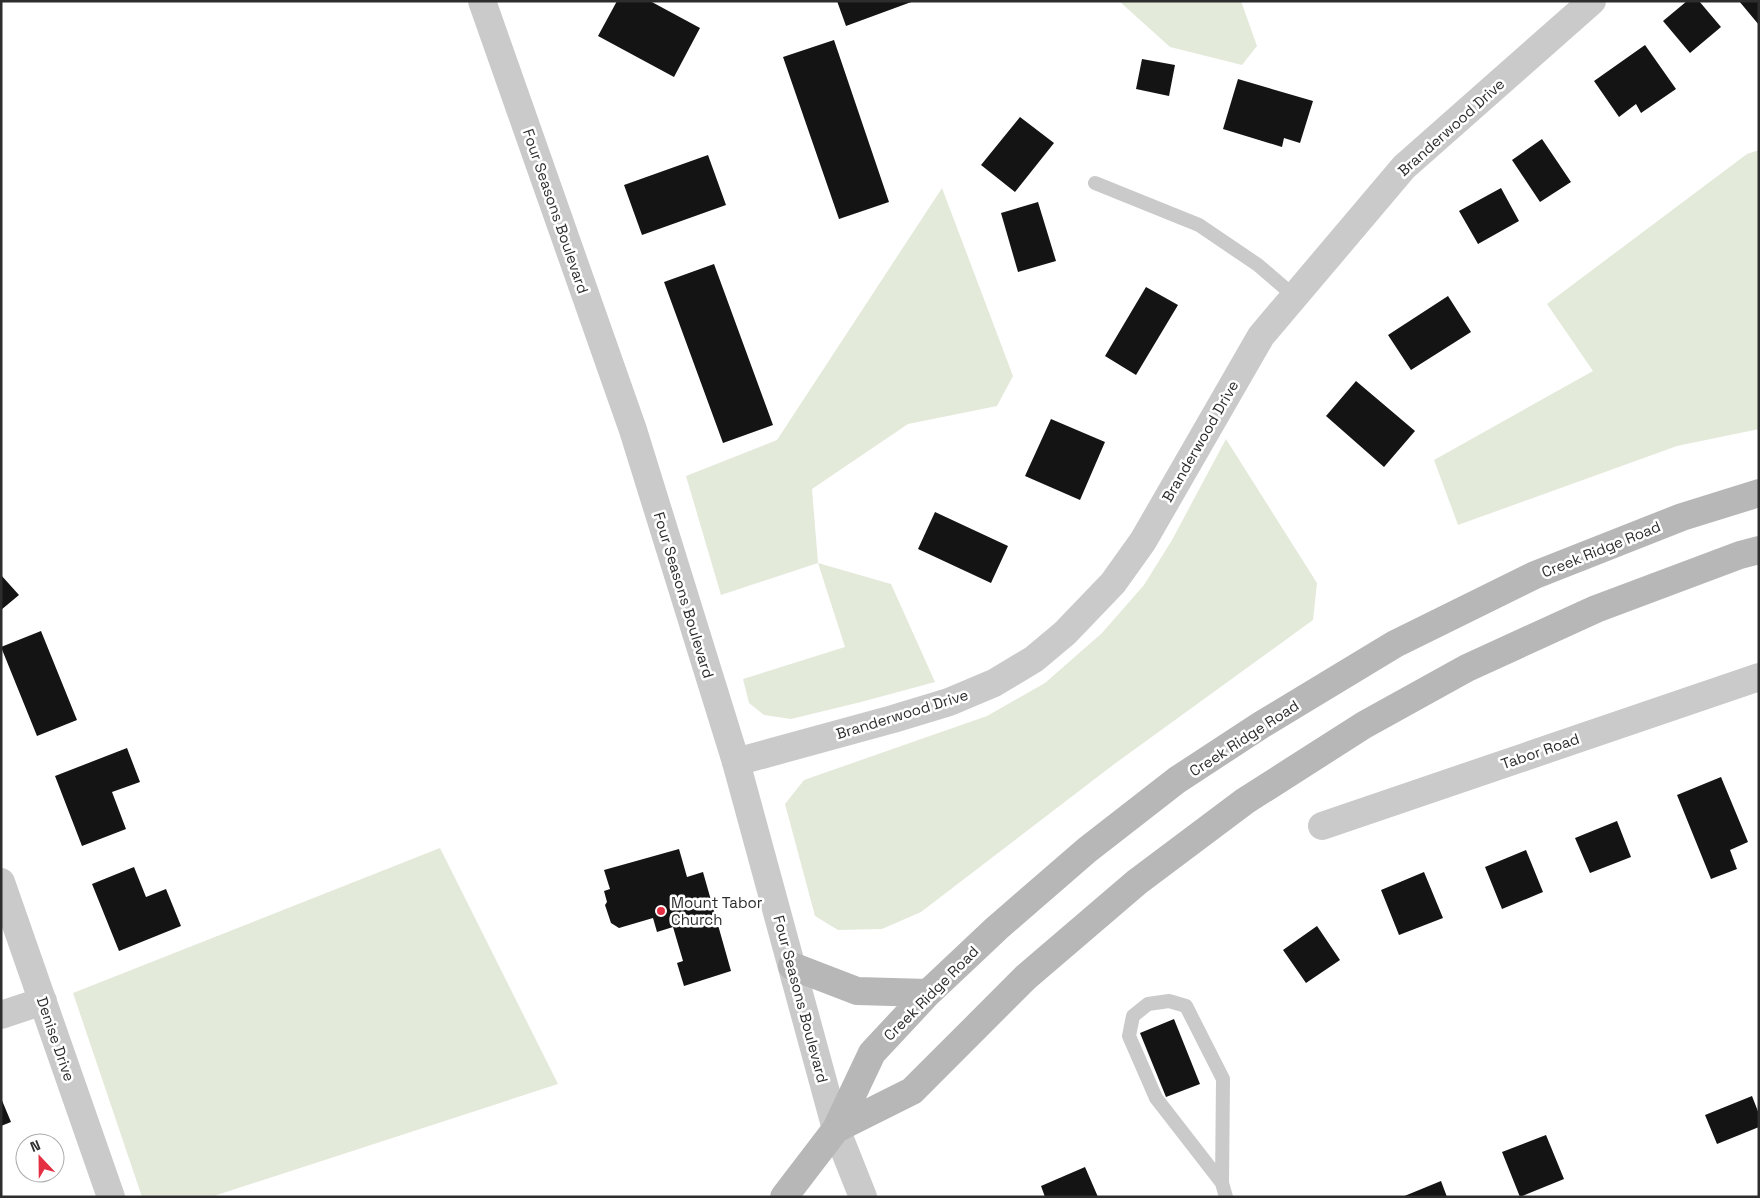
<svg xmlns="http://www.w3.org/2000/svg" width="1760" height="1198" viewBox="0 0 1760 1198" font-family="'Space Grotesk',sans-serif">
  <style>
    .green { fill: #e3eada }
    .building { fill: #141414 }
    .lines { fill: none; stroke-linecap: round; stroke-linejoin: round }
    .service { stroke: #cacaca; stroke-width: 14 }
    .minor { stroke: #cacaca; stroke-width: 28 }
    .tertiary { stroke: #cacaca; stroke-width: 28 }
    .secondary { stroke: #b7b7b7; stroke-width: 28 }
    .poi-dot { fill: #e42e42; stroke: #fff; stroke-width: 2 }
    .labels { text-anchor: middle; dominant-baseline: central; stroke-width: 5; stroke-linejoin: round; paint-order: stroke }
    .street-label { font-size: 15px; fill: #2d2d2d; stroke: #fff }
    .poi-label { font-size: 15px; fill: #2d2d2d; stroke: #fff; text-anchor: start }
  </style>
  <rect width="100%" height="100%" fill="#fff"/>
  <path class="green" d="M1119,1H1241L1257,46L1242,65L1170,47Z
    M1759,150V429L1677,446L1458,525L1434,460L1593,371L1547,304L1747,154Z
    M942,188L1013,376L997,406L908,424L812,489L818,563L891,584L935,682L861,702L791,719L764,715L749,703L743,679L845,647L818,563L721,595L686,476L777,440Z
    M1226,439L1317,583L1313,620L1113,765L921,912L882,929L838,930L815,916L785,804L804,780L987,716L1045,683L1102,633L1144,585L1172,540Z
    M440,848L558,1084L211,1197H142L73,993Z"/>
  <path class="building" d="M617,1H650L700,28L674,77L598,36Z
    M837,1H914L846,26Z
    M1687,1H1699L1721,27L1690,53L1663,21Z
    M1739,1H1759V25Z
    M834,40L889,202L839,219L783,57Z
    M1645,45L1676,89L1641,113L1636,104L1619,117L1594,81Z
    M1142,59L1175,65L1169,96L1136,89Z
    M1238,79L1313,101L1300,143L1284,138L1282,147L1223,129Z
    M1020,117L1054,143L1015,192L981,165Z
    M1542,139L1571,182L1540,202L1512,160Z
    M708,155L726,205L642,235L624,185Z
    M1501,188L1519,221L1478,244L1459,211Z
    M1038,202L1056,261L1018,272L1001,213Z
    M714,264L773,425L723,443L664,282Z
    M1146,287L1178,305L1136,375L1105,356Z
    M1448,296L1471,332L1411,370L1388,335Z
    M1356,381L1415,431L1384,467L1326,416Z
    M1051,419L1105,442L1080,500L1025,476Z
    M935,512L1008,546L991,583L918,549Z
    M1,575L19,595L1,610Z
    M41,631L77,720L37,736L1,647Z
    M127,748L140,782L112,792L126,829L82,846L55,776Z
    M1721,777L1748,842L1730,850L1737,869L1711,879L1677,795Z
    M1617,821L1631,857L1590,873L1575,838Z
    M679,849L687,877L703,872L731,971L684,986L677,963L683,961L673,927L657,932L653,918L619,928L611,923L605,905L607,902L604,891L610,889L604,870Z
    M1526,850L1543,892L1502,909L1485,867Z
    M134,867L146,897L166,889L181,926L119,951L92,884Z
    M1424,872L1443,918L1399,935L1381,890Z
    M1317,926L1340,960L1306,983L1283,950Z
    M1174,1019L1200,1084L1166,1097L1140,1033Z
    M1752,1096L1759,1114V1127L1717,1144L1705,1115Z
    M1,1098L11,1122L1,1126Z
    M1546,1135L1564,1179L1520,1197L1502,1152Z
    M1085,1167L1098,1197H1045L1041,1186Z
    M1441,1181L1447,1197H1402Z"/>
  <g class="lines">
    <path class="service" d="M1095,183L1199,225L1258,265L1294,296
      M1222,1183L1156,1098L1129,1036L1133,1016L1148,1004L1169,1001L1186,1006L1223,1079L1222,1183L1226,1197"/>
    <path class="minor" d="M736,762L893,719L949,702L994,683L1034,659L1065,633L1113,583L1143,541L1261,336L1404,167L1592,1
      M1322,826L1759,677
      M1,882L111,1197
      M1,1015L43,1001"/>
    <path class="tertiary" d="M482,1L633,430L736,762L836,1129L863,1197"/>
    <path class="secondary" d="M792,966L857,991L928,993
      M836,1129L912,1091L1026,977L1137,882L1245,801L1364,725L1467,668L1596,609L1740,555L1759,550
      M784,1197L836,1129L872,1053L928,993L997,928L1087,850L1177,780L1261,725L1395,644L1535,575L1682,517L1759,493"/>
  </g>
  <circle class="poi-dot" cx="661" cy="911" r="5"/>
  <g class="labels">
    <g class="street-label">
      <text transform="translate(1451 127) rotate(-42)">Branderwood Drive</text>
      <text transform="translate(556 211) rotate(71)">Four Seasons Boulevard</text>
      <text transform="translate(1200 441) rotate(-60)">Branderwood Drive</text>
      <text transform="translate(1601 549) rotate(-22)">Creek Ridge Road</text>
      <text transform="translate(684 595) rotate(73)">Four Seasons Boulevard</text>
      <text transform="translate(902 714) rotate(-17)">Branderwood Drive</text>
      <text transform="translate(1244 738) rotate(-33)">Creek Ridge Road</text>
      <text transform="translate(1540 751) rotate(-19)">Tabor Road</text>
      <text transform="translate(931 993) rotate(-45)">Creek Ridge Road</text>
      <text transform="translate(801 999) rotate(75)">Four Seasons Boulevard</text>
      <text transform="translate(56 1039) rotate(71)">Denise Drive</text>
    </g>
    <g class="poi-label">
      <text x="671" y="902">Mount Tabor<tspan x="671" dy="17">Church</tspan></text>
    </g>
  </g>
  <rect width="1760" height="1198" fill="none" stroke="#2d2d2d" stroke-width="5"/>
  <g transform="translate(40 1158) rotate(338)"><circle r="24" fill="#ffffff" stroke="#ababab"/>
  <path d="M0-4L9 19L0 12L-9 19Z" fill="#e42e42"/>
  <text y="-8" font-size="14" font-weight="bold" text-anchor="middle" fill="#2d2d2d">N</text>
  </g>
</svg>
